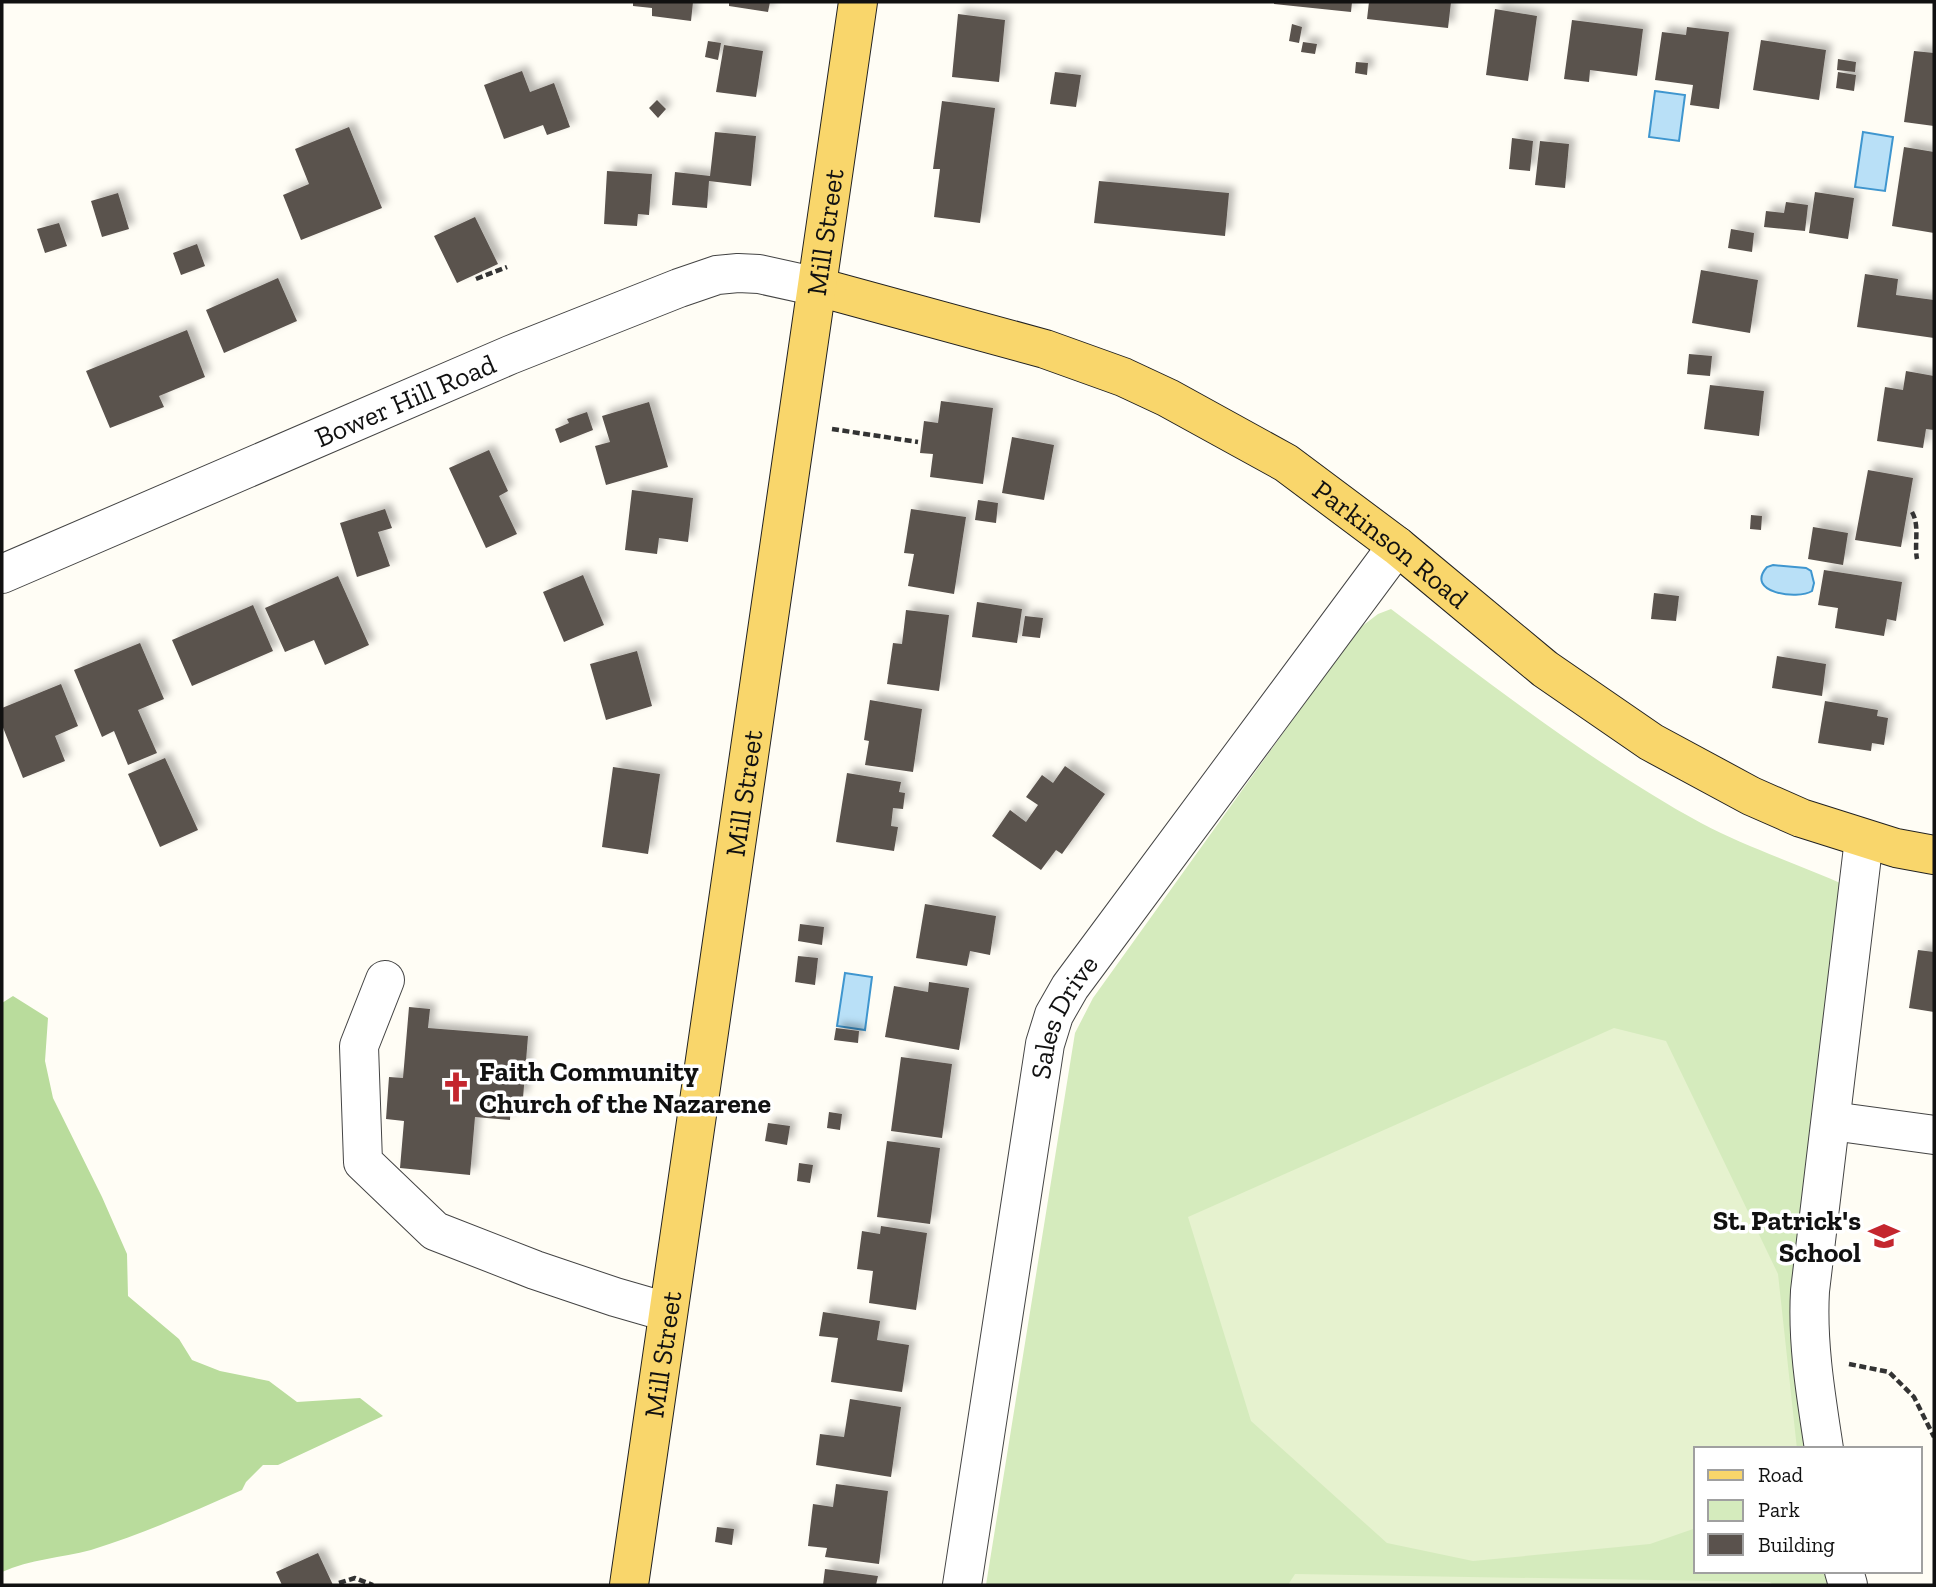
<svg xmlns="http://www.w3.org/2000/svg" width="1936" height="1587" viewBox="0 0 1936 1587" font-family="'Zilla Slab',serif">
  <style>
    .green { fill: #d5ebbd }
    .forest { fill: #b9dc9c }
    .pitch { fill: #e6f2cf }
    .water { fill: #b9e0f7; stroke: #3f96cf; stroke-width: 2 }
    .building { fill: #5a524d; filter: url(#shadow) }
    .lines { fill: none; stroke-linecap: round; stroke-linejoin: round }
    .minor-casing { stroke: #444; stroke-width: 40 }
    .major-casing { stroke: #222; stroke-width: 40 }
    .path { stroke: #333; stroke-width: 4.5; stroke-dasharray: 7 3.5; stroke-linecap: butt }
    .minor { stroke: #fff; stroke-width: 38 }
    .major { stroke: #f9d66b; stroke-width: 38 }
    .labels { text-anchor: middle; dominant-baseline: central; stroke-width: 7; stroke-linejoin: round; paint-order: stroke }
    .street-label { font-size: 28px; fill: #111; stroke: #fff }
    .poi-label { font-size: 28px; font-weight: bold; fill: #111; stroke: #fff; text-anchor: start }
  </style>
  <defs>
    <filter id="shadow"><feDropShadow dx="6" dy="-6" stdDeviation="3.5" flood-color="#0004"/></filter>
  </defs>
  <rect width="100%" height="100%" fill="#fffdf5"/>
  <path class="green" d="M1391,609C1491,684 1591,763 1701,823C1748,848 1799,864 1847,886L1822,1319L1837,1449H1696V1571H1853L1855,1585H986L1075,1033L1093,998L1357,630L1378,614Z"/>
  <path class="forest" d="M13,996L48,1018L45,1061L53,1098L102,1197L127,1254L128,1296L179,1339L192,1360L220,1371L269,1381L297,1402L360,1398L383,1416L278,1465H263L246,1482L242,1490C192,1512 143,1534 91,1550C61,1558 30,1559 2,1572V1003Z"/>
  <path class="pitch" d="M1614,1028L1666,1041L1778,1274L1797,1449H1696V1528L1650,1544L1473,1561L1387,1543L1251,1421L1188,1217Z
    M1295,1574L1770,1582L1773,1585H1288Z"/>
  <path class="water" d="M1655,91L1685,95L1679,141L1649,137Z
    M1863,132L1893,137L1885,191L1855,187Z
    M1773,565L1806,568L1811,571L1814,583L1812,591C1798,600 1744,593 1767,567Z
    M845,973L872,977L865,1030L837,1026Z"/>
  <path class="building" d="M633,2H693L691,21L652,16V8L633,6Z
    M729,2H770L768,12L729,6Z
    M1274,2H1352L1351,12L1274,4Z
    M1369,2H1451L1448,28L1367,19Z
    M1495,9L1537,16L1528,81L1486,75Z
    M958,14L1005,20L999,82L952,77Z
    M1572,20L1643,29L1637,76L1590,70L1589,82L1564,79Z
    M1292,24L1302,27L1299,43L1289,41Z
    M1687,27L1729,32L1719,109L1690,105L1693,85L1655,80L1662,32L1686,35Z
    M1761,40L1826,50L1819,100L1753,90Z
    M708,41L721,43L718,60L705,57Z
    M1303,42L1317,44L1315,54L1301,52Z
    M724,45L763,51L756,97L716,92Z
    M1914,51L1934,53V126L1904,122Z
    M1838,59L1856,62L1855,72L1837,70Z
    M1356,62L1368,63L1367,75L1355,73Z
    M522,71L530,92L554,83L570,127L547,135L543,125L504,139L484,85Z
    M1055,72L1081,75L1076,107L1050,104Z
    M1838,72L1856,75L1854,91L1836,88Z
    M657,100L666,109L658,118L649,108Z
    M942,101L995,108L980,223L934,217L940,169H933Z
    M349,127L382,208L301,240L283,195L309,184L295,149Z
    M715,132L756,136L751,186L709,181L707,208L672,205L675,172L710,176Z
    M1512,138L1533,141L1530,171L1509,169Z
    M1540,141L1569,144L1565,188L1535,185Z
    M1904,147L1934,152V233L1892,226Z
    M607,171L652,174L649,215L638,214L637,226L604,224Z
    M1099,181L1229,193L1225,236L1094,223Z
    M1815,192L1854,198L1848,239L1809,233Z
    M118,193L129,229L102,237L91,201Z
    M1786,202L1808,205L1805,231L1764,227L1766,211L1784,213Z
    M475,217L498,264L457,283L434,236Z
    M59,223L67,246L45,253L37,229Z
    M1731,229L1754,233L1752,252L1728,248Z
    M197,244L205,266L181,275L173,253Z
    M1701,270L1758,280L1750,333L1692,323Z
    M1865,274L1898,279L1896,295L1934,300V338L1857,327Z
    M278,278L297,321L224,353L206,310Z
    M187,330L205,377L159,396L164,407L110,428L86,371Z
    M1689,354L1712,356L1710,376L1687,374Z
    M1906,371L1934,376V430L1926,429L1923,448L1877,441L1885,387L1903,390Z
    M1710,385L1764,391L1759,436L1704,429Z
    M941,401L993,408L983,484L930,477L933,454L920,453L924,421L938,423Z
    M649,402L668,467L606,485L595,446L610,442L602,416Z
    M587,412L593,430L560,443L555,429L569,423L567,419Z
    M1012,437L1054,445L1044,500L1002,493Z
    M489,450L508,491L499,496L517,534L486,548L449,468Z
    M1868,470L1913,478L1901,547L1855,540Z
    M632,490L693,498L688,542L659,538L657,554L625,550Z
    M978,500L998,503L996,523L975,520Z
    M385,509L392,528L378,532L390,566L357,577L340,523Z
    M911,509L966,517L954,594L908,586L914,554L904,553Z
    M1751,515L1762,516L1761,530L1750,529Z
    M1813,527L1848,533L1843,565L1808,559Z
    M1824,570L1902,582L1896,621L1887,619L1884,636L1835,628L1838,608L1818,605Z
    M583,575L604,625L564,642L543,592Z
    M338,576L369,645L325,665L314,640L285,652L265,608Z
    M1654,593L1679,596L1676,621L1651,619Z
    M977,602L1022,609L1017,643L972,637Z
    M253,605L273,651L192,686L172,640Z
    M906,610L949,615L939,691L887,684L893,643L902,644Z
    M1025,616L1043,618L1040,638L1022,636Z
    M140,643L164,699L138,710L157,753L128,765L114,731L102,737L74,670Z
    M637,651L652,706L606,720L590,664Z
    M1777,656L1826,664L1822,696L1772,688Z
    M61,684L78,726L55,736L65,761L23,778L2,725V708Z
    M870,700L922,709L913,772L865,765L869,741L864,740Z
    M1825,701L1878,710L1877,716L1888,718L1884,745L1872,743L1871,751L1818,743Z
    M165,758L198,830L160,847L128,774Z
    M1065,766L1105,794L1062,854L1056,850L1041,870L992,836L1010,810L1026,822L1038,805L1026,797L1042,775L1053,783Z
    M613,767L660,774L648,854L602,847Z
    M847,773L901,782L899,792L905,793L903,809L893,808L891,826L898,827L894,851L836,842Z
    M925,904L996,916L990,955L970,951L967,966L916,958Z
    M800,924L824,927L822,945L798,941Z
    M1918,950L1934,952V1012L1909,1008Z
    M798,956L818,958L815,985L795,982Z
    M929,982L969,988L959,1050L885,1037L894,986L928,992Z
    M409,1007L430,1009L428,1028L528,1036L523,1098L511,1097L510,1120L475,1117L470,1175L400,1168L404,1121L386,1119L389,1077L403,1078Z
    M836,1028L859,1031L858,1043L834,1040Z
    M901,1057L952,1064L942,1138L891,1131Z
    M829,1112L842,1114L840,1130L827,1128Z
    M768,1123L790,1126L787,1145L765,1141Z
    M887,1141L940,1148L930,1224L877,1217Z
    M799,1163L813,1165L810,1183L797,1181Z
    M881,1226L927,1233L916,1310L869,1303L873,1271L857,1269L862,1231L880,1234Z
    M823,1312L880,1321L877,1340L909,1345L902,1392L831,1382L838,1338L819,1336Z
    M850,1399L901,1407L891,1477L816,1465L820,1434L844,1437Z
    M836,1484L888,1491L879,1564L825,1557L827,1548L808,1546L813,1504L833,1507Z
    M717,1527L734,1529L732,1545L715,1542Z
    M318,1553L333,1585H282L276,1572Z
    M825,1569L878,1576L876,1585H823Z"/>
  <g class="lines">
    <g class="minor-casing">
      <g id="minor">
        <path id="s1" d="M2,574L510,355L679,288L717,275L738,273L759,274L818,287"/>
        <path d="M385,980L359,1046L363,1162L435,1231L535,1270L615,1297L667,1312"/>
        <path d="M1832,1121L1934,1135"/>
        <path d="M1824,1449C1816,1396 1807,1344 1810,1291L1864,839"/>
        <path d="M1844,1571L1848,1585"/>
        <path id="s2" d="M962,1585L1045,1044L1054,1015L1070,987L1397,546"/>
      </g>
    </g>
    <g class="major-casing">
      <g id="major">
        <path id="s3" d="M818,287L1045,349L1123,377L1168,398L1286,463L1397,546L1545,669L1651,742L1751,796L1801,818L1896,848L1934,855"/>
        <path id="s4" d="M629,1585L858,2"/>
      </g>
    </g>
    <path class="path" d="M476,279L507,267
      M832,429L918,442
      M1912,512C1920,526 1914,543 1917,559
      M1849,1364L1889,1372L1914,1397L1934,1437
      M339,1583L355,1578L373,1585"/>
    <use href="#minor" class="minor"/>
    <use href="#major" class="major"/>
  </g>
  <defs>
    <g id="church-bare" transform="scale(2.415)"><path d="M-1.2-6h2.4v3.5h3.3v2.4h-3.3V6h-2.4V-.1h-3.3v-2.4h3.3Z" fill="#c4262e" stroke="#fff" stroke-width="2.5" paint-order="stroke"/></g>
    <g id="school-bare" transform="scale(2.415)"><path d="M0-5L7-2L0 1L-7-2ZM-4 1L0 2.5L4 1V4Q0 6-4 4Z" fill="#c4262e" stroke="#fff" stroke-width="2.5" paint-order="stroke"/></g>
  </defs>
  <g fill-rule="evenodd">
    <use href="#church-bare" x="456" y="1087"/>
    <use href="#school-bare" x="1884" y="1236"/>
  </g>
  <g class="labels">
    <g class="street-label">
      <text stroke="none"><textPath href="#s4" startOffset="1367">Mill Street</textPath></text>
      <text stroke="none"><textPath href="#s1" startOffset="439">Bower Hill Road</textPath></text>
      <text stroke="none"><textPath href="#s3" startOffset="635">Parkinson Road</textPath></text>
      <text stroke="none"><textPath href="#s4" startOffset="800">Mill Street</textPath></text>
      <text stroke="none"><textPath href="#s2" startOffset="579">Sales Drive</textPath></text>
      <text stroke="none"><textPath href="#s4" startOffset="233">Mill Street</textPath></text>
    </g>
    <g class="poi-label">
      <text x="479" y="1071">Faith Community<tspan x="479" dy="32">Church of the Nazarene</tspan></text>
      <text x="1861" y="1220" text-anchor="end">St. Patrick's<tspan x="1861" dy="32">School</tspan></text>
    </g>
  </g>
  <rect width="1936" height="1587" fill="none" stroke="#111111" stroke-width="7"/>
  <rect x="1694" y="1447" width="228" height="126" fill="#ffffff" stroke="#a0a0a0" stroke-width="2"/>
  <rect x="1708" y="1470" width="35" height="10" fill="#f9d66b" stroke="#a0a0a0" stroke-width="2"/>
  <text x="1758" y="1482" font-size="21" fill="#111111">Road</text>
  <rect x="1708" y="1500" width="35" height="21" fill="#d5ebbd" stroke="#a0a0a0" stroke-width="2"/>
  <text x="1758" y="1517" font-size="21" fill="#111111">Park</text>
  <rect x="1708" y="1534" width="35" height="21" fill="#5a524d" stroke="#a0a0a0" stroke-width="2"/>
  <text x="1758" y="1552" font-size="21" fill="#111111">Building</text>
</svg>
